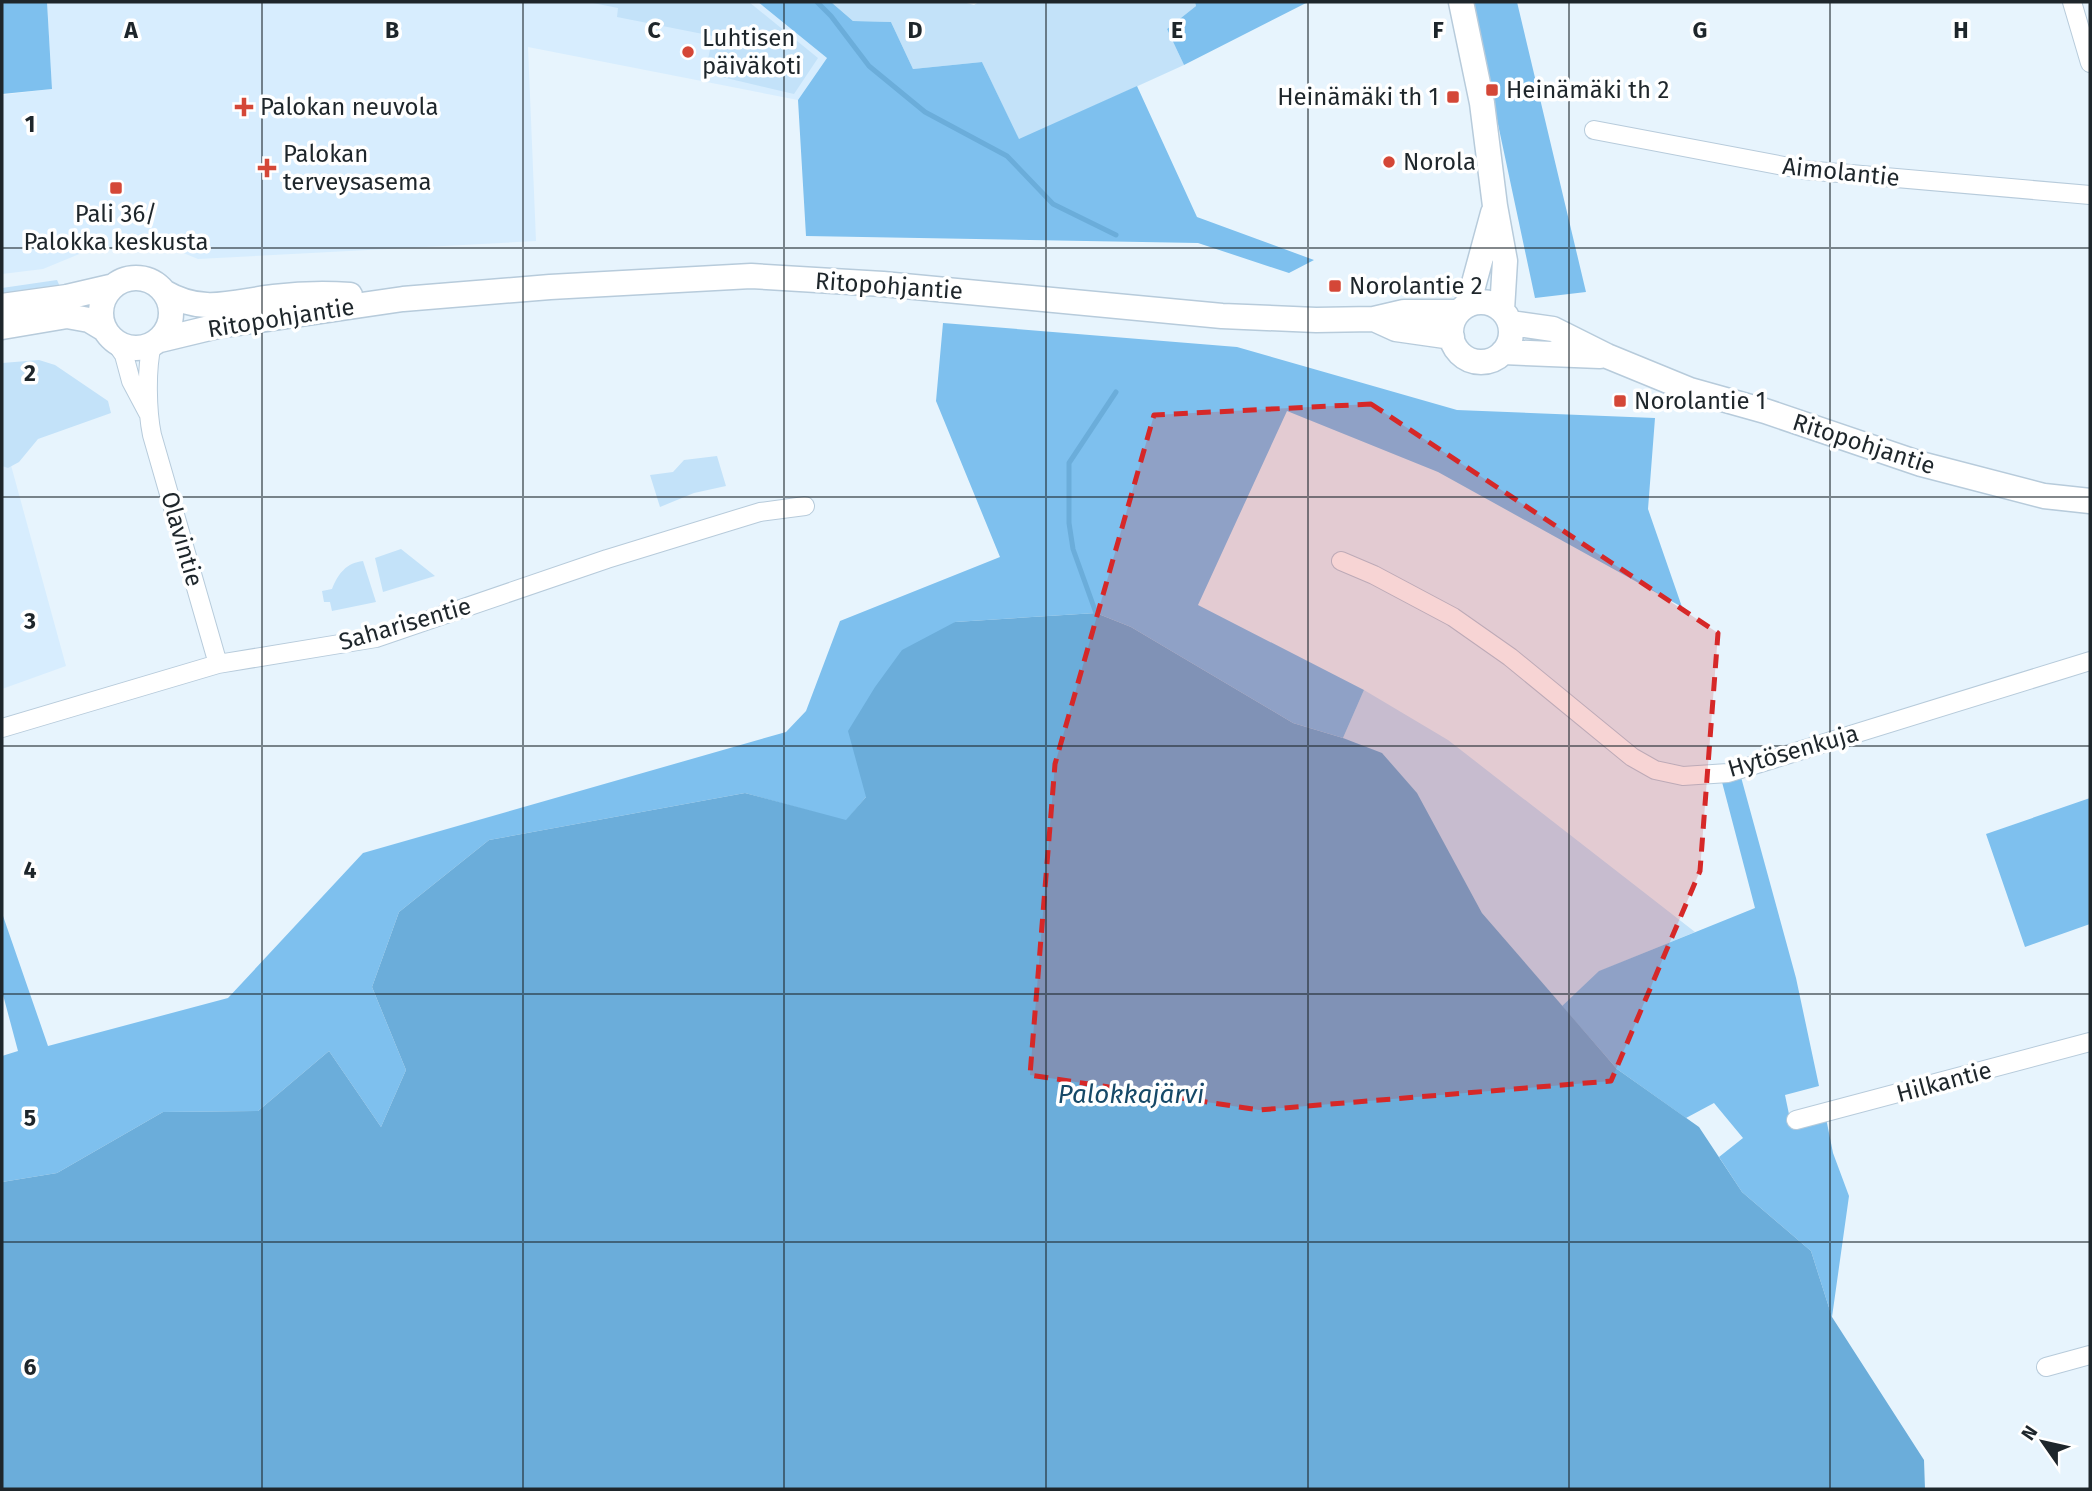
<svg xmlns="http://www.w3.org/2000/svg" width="2092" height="1491" viewBox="0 0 2092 1491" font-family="'Fira Sans',sans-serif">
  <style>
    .built { fill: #d7edfe }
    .green { fill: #c3e2f9 }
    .forest { fill: #7ec0ee }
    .water { fill: #6badda }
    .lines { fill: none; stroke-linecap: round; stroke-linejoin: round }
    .stream { stroke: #6badda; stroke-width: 5 }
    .street-casing { stroke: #b7cbdb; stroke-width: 20 }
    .secondary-casing { stroke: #b7cbdb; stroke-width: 27 }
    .street { stroke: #fff; stroke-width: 18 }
    .secondary { stroke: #fff; stroke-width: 24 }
    .marked { fill: #d62828; fill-opacity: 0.2; stroke: #d62828; stroke-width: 5; stroke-dasharray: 14 9; stroke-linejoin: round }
    .grid { fill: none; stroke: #1e262b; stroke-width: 2; stroke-opacity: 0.55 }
    .poi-dot { fill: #d44737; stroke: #fff; stroke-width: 2.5 }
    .labels { text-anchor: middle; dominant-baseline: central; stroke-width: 7; stroke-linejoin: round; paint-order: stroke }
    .poi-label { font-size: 24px; fill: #1e262b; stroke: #fff; text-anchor: start }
    .street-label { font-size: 24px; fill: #1e262b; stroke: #fff }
    .water-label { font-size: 26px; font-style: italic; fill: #164968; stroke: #fff }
    .grid-label { font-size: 23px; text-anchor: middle; font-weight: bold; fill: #1e262b; stroke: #fff; stroke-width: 7; stroke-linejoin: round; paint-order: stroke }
  </style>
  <rect width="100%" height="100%" fill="#e7f4fd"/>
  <path class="built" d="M47,2H758L827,58L798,100L528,47L536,241L198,259L159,243L89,250L43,269L2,274V95L52,89Z
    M9,458L66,666L2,689V461Z"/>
  <path class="green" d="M588,2H749L818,58L794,94L705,73L713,36L617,17L618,8Z
    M831,2H963L974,5L979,2H1195L1196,6L1167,29L1184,65L1019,140L982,62L913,69L891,22L853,21Z
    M57,280L61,289L2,299V288Z
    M39,360L55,365L108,401L111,413L38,439L19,462L8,468L2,466V363Z
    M717,456L726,486L694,493L660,507L650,475L673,472L684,460Z
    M401,549L435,576L383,592L375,558Z
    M363,561L376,602L332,611L330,602H324L322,591L332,589C338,574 346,563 363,561Z
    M1364,690L1448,740L1695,932L1600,971L1562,1006L1482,913L1416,793L1343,738Z"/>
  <path class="forest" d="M2,2H47L52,89L2,94Z
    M758,2H831L853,21L891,22L913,69L982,62L1019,139L1137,86L1197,217L1314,260L1289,273L1198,243L806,236L798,100L827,58Z
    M1195,2H1308L1184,65L1167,29L1196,6Z
    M1472,2H1517L1586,292L1535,298Z
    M943,323L1237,347L1457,410L1655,418L1648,509L1682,607L1438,472L1287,411L1198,605L1364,690L1343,738L1293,723L1131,627L1096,613L955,622L866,797L846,821L745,793L489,840L399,912L372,987L406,1070L381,1127L329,1051L258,1111L163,1112L57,1173L2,1182V1056L18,1051L2,991V913L48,1046L228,998L363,853L786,732L806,711L840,621L1000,557L936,401Z
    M1741,777L1796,978L1819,1086L1785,1095L1790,1119L1826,1118L1833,1153L1849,1196L1832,1317L1811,1251L1742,1192L1719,1157L1743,1138L1714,1103L1686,1118L1617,1069L1562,1006L1599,971L1755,908L1722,782Z
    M2090,798V924L2025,947L1986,834Z"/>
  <path class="water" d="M1096,613L1131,627L1293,723L1343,738L1382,753L1417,793L1482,913L1617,1069L1699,1127L1742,1192L1811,1251L1832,1317L1924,1460L1925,1489H2V1182L57,1173L163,1112L258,1111L329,1051L381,1127L406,1070L372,987L399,912L489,840L745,793L846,820L866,797L848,731L875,687L902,650L955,622Z"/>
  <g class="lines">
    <path class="stream" d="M817,2L831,16L869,66L925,112L1007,156L1053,204L1116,235
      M1096,613L1073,549L1069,523V463L1116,392"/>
    <g class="street-casing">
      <path id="street" d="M2072,2L2090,63
        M1594,130L1805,170L2090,195
        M115,342L124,355L131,381L148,413
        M152,345C146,369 147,411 152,435L218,664
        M1341,561L1374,575L1453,617L1510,657L1632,757L1655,770L1683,776L1728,773L2090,661
        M2,728L218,664L376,638L607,559L760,512L805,506
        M1796,1120L2090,1042
        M2046,1367L2090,1355"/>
    </g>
    <g class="secondary-casing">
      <path id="secondary" d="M1461,2L1482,103L1495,206L1505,261L1502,310
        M101 313a35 35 0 1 1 70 0a35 35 0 1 1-70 0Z
        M164,292C203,315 232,302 274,297C298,294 325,293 350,295
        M1451 332a30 30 0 1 1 60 0a30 30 0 1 1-60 0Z
        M1468,305L1493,213
        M2,306L67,297L110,287
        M1374,319L1396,329L1452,337
        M1510,323L1553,329L1607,356L1690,390L1765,411L1921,464L2044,496L2090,501
        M2,327L67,316L89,320L104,329
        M160,340L218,326L403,299L550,287L751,276L883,284L1222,316L1316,320L1374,319L1404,312H1457
        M1503,352L1600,356"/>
    </g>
    <use href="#street" class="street"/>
    <use href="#secondary" class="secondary"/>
  </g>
  <path class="marked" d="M1371,404L1718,633L1700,871L1611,1081L1259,1110L1030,1075L1055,764L1154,415Z"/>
  <path class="grid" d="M262,2V1489M523,2V1489M784,2V1489M1046,2V1489M1308,2V1489M1569,2V1489M1830,2V1489M2,248H2090M2,497H2090M2,746H2090M2,994H2090M2,1242H2090"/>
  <g class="poi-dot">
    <circle cx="688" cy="52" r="7"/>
    <rect x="1485" y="83" width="14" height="14" rx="3.5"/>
    <rect x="1446" y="90" width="14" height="14" rx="3.5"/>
    <path d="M240.5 96.5h7v7h7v7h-7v7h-7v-7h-7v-7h7z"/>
    <circle cx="1389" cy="162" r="7"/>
    <path d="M263.5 157.5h7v7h7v7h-7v7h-7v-7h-7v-7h7z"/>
    <rect x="109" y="181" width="14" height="14" rx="3.5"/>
    <rect x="1328" y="279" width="14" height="14" rx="3.5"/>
    <rect x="1613" y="394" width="14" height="14" rx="3.5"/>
  </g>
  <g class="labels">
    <g class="poi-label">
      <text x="702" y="38">Luhtisen<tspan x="702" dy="28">päiväkoti</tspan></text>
      <text x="1506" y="90">Heinämäki th 2</text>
      <text x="1439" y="97" text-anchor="end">Heinämäki th 1</text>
      <text x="260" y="107">Palokan neuvola</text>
      <text x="283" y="154">Palokan<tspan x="283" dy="28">terveysasema</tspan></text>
      <text x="1403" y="162">Norola</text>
      <text x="116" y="214" text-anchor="middle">Pali 36/<tspan x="116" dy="28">Palokka keskusta</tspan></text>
      <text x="1349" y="286">Norolantie 2</text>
      <text x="1634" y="401">Norolantie 1</text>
    </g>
    <g class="street-label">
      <text transform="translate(1841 172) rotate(6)">Aimolantie</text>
      <text transform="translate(889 286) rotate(4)">Ritopohjantie</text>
      <text transform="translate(281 318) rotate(-9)">Ritopohjantie</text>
      <text transform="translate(1864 444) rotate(18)">Ritopohjantie</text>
      <text transform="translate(182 539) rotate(74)">Olavintie</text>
      <text transform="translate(405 624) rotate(-16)">Saharisentie</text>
      <text transform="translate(1793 751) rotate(-16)">Hytösenkuja</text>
      <text transform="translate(1944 1082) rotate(-15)">Hilkantie</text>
    </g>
    <g class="water-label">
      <text x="1131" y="1094">Palokkajärvi</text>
    </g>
  </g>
  <g class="grid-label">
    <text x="131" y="38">A</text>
    <text x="392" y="38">B</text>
    <text x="654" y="38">C</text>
    <text x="915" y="38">D</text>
    <text x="1177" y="38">E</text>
    <text x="1438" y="38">F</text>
    <text x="1700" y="38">G</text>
    <text x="1961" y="38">H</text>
    <text x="30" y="132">1</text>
    <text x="30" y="381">2</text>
    <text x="30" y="629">3</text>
    <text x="30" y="878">4</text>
    <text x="30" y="1126">5</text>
    <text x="30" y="1375">6</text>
  </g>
  <rect width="2092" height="1491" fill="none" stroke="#1e262b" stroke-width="7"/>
  <g transform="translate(2043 1442) rotate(304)" stroke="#ffffff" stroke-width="5" paint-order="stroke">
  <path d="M0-5L12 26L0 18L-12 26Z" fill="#1e262b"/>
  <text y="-10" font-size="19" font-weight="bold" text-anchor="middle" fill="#1e262b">N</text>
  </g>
</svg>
